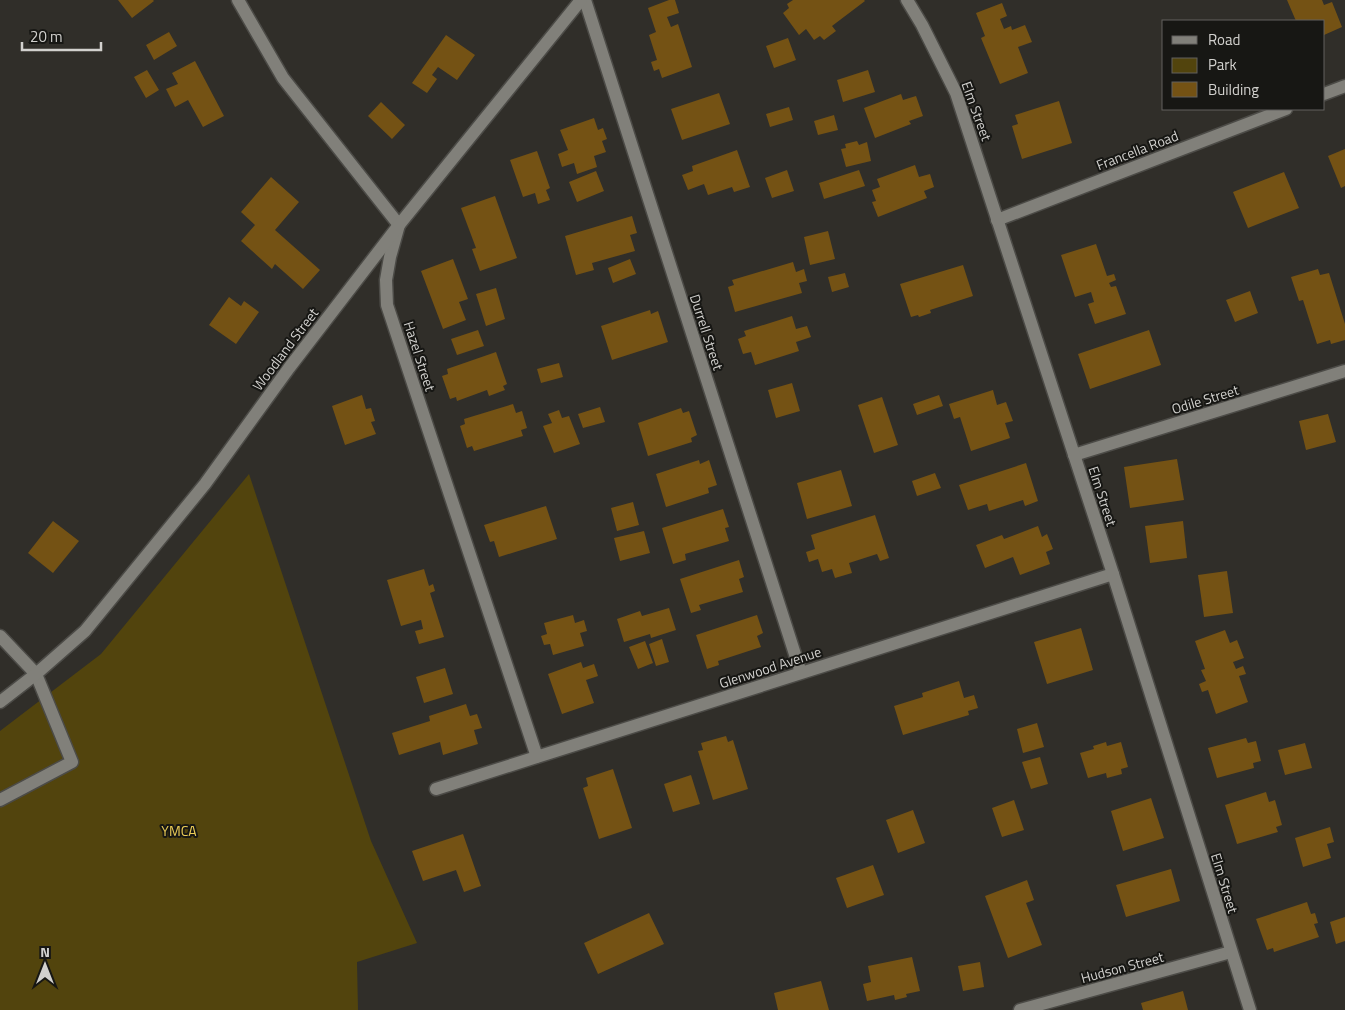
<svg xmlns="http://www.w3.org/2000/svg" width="1345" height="1010" viewBox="0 0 1345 1010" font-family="'Titillium Web',sans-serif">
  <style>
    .green { fill: #52440d }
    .building { fill: #745214 }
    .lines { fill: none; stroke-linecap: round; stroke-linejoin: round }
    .service-casing { stroke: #4c4b47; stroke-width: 15 }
    .minor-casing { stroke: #4c4b47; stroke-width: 15 }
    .tertiary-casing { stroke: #4c4b47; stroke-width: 15 }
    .secondary-casing { stroke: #4c4b47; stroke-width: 15 }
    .service { stroke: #81807a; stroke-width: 12 }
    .minor { stroke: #81807a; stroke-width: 12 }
    .tertiary { stroke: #81807a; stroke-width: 12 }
    .secondary { stroke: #81807a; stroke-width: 12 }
    .labels { text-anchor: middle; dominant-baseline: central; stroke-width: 4; stroke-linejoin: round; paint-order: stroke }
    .street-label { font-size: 14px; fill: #d2d1ce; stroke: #171714 }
    .park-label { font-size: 14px; fill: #ebcc57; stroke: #171714 }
  </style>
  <rect width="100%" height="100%" fill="#302e29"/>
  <path class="green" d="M249,474L371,841L417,943L357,962L358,1010H0V731L101,654Z"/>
  <path class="building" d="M118,0H153L154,1L132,18Z
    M669,0H675L679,13L667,17L671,27L678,24L692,67L662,78L659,69L654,71L651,62L657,60L649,35L656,32L648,8Z
    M793,0H864L865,1L832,26L836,31L824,40L820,36L814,40L806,29L799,35L783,13L789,8L787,4Z
    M1287,0H1322L1324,5L1332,2L1342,27L1324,35V21H1296Z
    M1002,3L1007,16L1000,19L1004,29L1011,26L1012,30L1025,25L1032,42L1018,47L1028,73L1000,84L981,38L985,36L976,13Z
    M169,32L177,46L154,60L146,45Z
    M446,35L475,55L457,80L438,67L432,75L437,79L427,93L412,83Z
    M788,38L796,60L774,68L766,46Z
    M195,61L224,116L203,127L188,100L175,107L166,89L178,84L172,73Z
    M147,70L159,90L146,98L134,77Z
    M868,70L875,92L843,102L837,80Z
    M719,93L730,124L682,140L671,109Z
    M901,94L903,100L916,96L923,116L909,121L911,124L875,138L864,108Z
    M1059,101L1072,143L1022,159L1012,126L1018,124L1015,115Z
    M381,102L405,125L392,139L368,116Z
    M789,107L793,120L770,127L766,114Z
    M834,115L838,130L818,135L814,121Z
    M594,118L598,130L603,128L607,139L602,141L606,152L594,156L597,167L577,174L574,163L562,167L558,154L568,150L560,130Z
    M857,141L859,145L867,142L871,161L846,167L841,149L846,148L845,144Z
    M1345,149V186L1341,188L1328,156Z
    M737,150L750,187L734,192L732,187L708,195L704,184L688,190L682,175L693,171L692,166Z
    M537,151L550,188L546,190L550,200L538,204L535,193L523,197L510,160Z
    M915,165L919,177L930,174L934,187L924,191L927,198L878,217L872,202L876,201L872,190L880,187L877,179Z
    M787,170L794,191L772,198L765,178Z
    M859,170L865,186L824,199L819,183Z
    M596,171L604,191L577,202L569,182Z
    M1284,172L1299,208L1248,228L1233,192Z
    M271,177L299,202L275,230L320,270L303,289L275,264L272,269L241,241L255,225L241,212Z
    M495,196L517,258L480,271L472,249L476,248L461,208Z
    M632,216L637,233L630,235L635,251L592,263L594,270L576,275L565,236Z
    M828,231L835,259L810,265L804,237Z
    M1096,244L1107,276L1114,274L1116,280L1109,283L1111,287L1116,286L1126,314L1095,324L1088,304L1094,302L1091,292L1075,297L1061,255Z
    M453,259L468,299L459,302L466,320L443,329L421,271Z
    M630,259L636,274L613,283L608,268Z
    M793,262L796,272L804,269L807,281L799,283L802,293L735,312L728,287L734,285L732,280Z
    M963,265L973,296L930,310L931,313L919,317L918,315L911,317L900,284Z
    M1318,269L1320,275L1329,273L1345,324V340L1331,344L1330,340L1317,344L1303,300L1299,301L1291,277Z
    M845,273L849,287L832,292L828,277Z
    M496,288L505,319L486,326L476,294Z
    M1250,291L1258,313L1235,322L1226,300Z
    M229,297L241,306L244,301L259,312L236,344L209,325Z
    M650,310L651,314L658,311L668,342L612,360L601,326Z
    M792,316L796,329L807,326L811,337L796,342L799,351L755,365L751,352L743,354L738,339L746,336L744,331Z
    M478,330L484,346L457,355L451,339Z
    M1149,330L1161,365L1090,389L1078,354Z
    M496,352L507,384L503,386L505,390L489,396L487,390L457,401L456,397L450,399L442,376L448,374L447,369Z
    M559,363L563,377L541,383L537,369Z
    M792,383L800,411L776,418L768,390Z
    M993,390L997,405L1006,402L1013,421L1005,423L1010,438L971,451L960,417L954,419L949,404Z
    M362,395L366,409L371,408L375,421L371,422L376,434L345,445L332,406Z
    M939,395L943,406L917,415L913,404Z
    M882,397L898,445L874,453L858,405Z
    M513,404L516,413L522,411L527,428L521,430L523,436L474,451L472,446L467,448L460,426L465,424L464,419Z
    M600,407L605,422L583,428L578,414Z
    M681,408L683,413L689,411L697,435L691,438L692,442L648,456L638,423Z
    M559,410L562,418L569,416L580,444L554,453L543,426L552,423L548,414Z
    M1328,414L1336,442L1306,450L1299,421Z
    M1177,459L1184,500L1130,508L1124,467Z
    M699,460L700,464L709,460L717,485L708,488L709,493L666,507L656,474Z
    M1026,463L1038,501L1025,506L1023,500L989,511L987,504L968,510L959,485Z
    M841,470L852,506L807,519L797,483Z
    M935,473L941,488L917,496L912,481Z
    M633,502L639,525L617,531L611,508Z
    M546,506L557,539L499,557L494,541L490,542L484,525Z
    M723,509L729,527L725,528L729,541L685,554L686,560L673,564L662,528Z
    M875,515L889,558L880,561L877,554L849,563L852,573L835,578L832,569L822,572L818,559L809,562L806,552L815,549L811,535Z
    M53,521L79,541L53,573L28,553Z
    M1183,521L1187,558L1150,563L1145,526Z
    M1038,526L1042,537L1047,534L1053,549L1046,552L1050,564L1020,575L1013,557L985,568L976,545L1002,535L1004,539Z
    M644,531L650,553L620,561L614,538Z
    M739,560L744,577L739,579L743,592L699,605L701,610L691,613L680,579Z
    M424,569L429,586L433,584L435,591L430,593L444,637L419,644L415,631L423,629L421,620L401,626L387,580Z
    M1227,571L1233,613L1204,617L1198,575Z
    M669,608L676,630L651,638L650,634L624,642L617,619L640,611L642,616Z
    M573,615L575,623L584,620L587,631L580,633L584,646L553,655L550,644L544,645L541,636L547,634L544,623Z
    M757,615L763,633L757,636L761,647L718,661L719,665L707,669L696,635Z
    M1081,628L1093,670L1047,684L1034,642Z
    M1225,630L1230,643L1237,640L1244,658L1233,662L1236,669L1243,666L1246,674L1239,676L1248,702L1216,714L1208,690L1202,692L1199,684L1206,681L1201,670L1205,669L1195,641Z
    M662,639L669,662L656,666L649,644Z
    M645,641L653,663L638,669L629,647Z
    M581,662L583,668L594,664L598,676L586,680L594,703L562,714L548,674Z
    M445,668L453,694L424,703L416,677Z
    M959,681L964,698L974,695L978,708L968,711L969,715L903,735L894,706L923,697L922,693Z
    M466,704L470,716L477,714L482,728L474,730L478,744L443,755L440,742L399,755L392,733L430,721L429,716Z
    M1037,723L1044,747L1023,753L1017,729Z
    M726,736L728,742L733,740L748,789L713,800L698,751L703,750L701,743Z
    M1246,738L1248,743L1256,741L1261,761L1253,763L1254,768L1217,778L1208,748Z
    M1106,742L1107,746L1121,742L1128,767L1121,769L1122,774L1107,778L1106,773L1088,778L1080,753L1094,749L1093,746Z
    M1305,743L1312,768L1285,775L1278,750Z
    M1040,757L1048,784L1031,789L1022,762Z
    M613,769L632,828L599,839L583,788L588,786L586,778Z
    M691,775L700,804L673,812L664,784Z
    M1266,792L1269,802L1275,800L1282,825L1276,827L1278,832L1237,844L1225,805Z
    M1151,798L1164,838L1123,851L1111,811Z
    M1014,800L1024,830L1002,837L992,808Z
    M913,810L925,843L898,853L886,820Z
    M1330,827L1334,842L1327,844L1331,858L1303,867L1295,838Z
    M463,834L481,886L464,892L456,870L423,881L412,851Z
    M873,865L884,895L847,908L836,878Z
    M1171,869L1180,901L1126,917L1116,885Z
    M1027,880L1034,900L1026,903L1042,945L1008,958L985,896Z
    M1307,902L1311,914L1315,913L1318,923L1314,924L1319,937L1274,952L1273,948L1267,950L1256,919Z
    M649,913L664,944L598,974L584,943Z
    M1345,917V941L1336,944L1330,922Z
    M912,957L920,991L906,994L907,997L895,1000L894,995L867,1001L863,984L871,982L868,966Z
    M980,962L984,987L963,991L958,966Z
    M821,981L829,1010H778L774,993Z
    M1183,991L1188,1010H1143L1141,1003Z"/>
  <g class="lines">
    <g class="service-casing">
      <path id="service" d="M0,636L36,674L72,762L0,800"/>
    </g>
    <g class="minor-casing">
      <path id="minor" d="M238,0L283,78L399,225L390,257L386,280L387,305L537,757
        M585,0L801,673
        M1324,94L1345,86
        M997,220L1286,109
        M1074,455L1345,371
        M436,789L1113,574
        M1020,1010L1231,952"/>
    </g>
    <g class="tertiary-casing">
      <path id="tertiary" d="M907,0L922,25L956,93L1113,574L1250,1010"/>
    </g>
    <g class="secondary-casing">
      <path id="secondary" d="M0,702L36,674L85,631L205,484L289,368L399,225L581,0"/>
    </g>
    <use href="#service" class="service"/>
    <use href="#minor" class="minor"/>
    <use href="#tertiary" class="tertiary"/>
    <use href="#secondary" class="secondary"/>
  </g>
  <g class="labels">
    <g class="street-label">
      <text transform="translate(977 111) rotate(70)">Elm Street</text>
      <text transform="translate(1137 150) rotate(-21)">Francella Road</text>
      <text transform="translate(707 332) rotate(72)">Durrell Street</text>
      <text transform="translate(285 349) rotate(-53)">Woodland Street</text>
      <text transform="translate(420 356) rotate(72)">Hazel Street</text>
      <text transform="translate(1205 399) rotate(-17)">Odile Street</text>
      <text transform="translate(1103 496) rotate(72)">Elm Street</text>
      <text transform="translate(770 667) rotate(-18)">Glenwood Avenue</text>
      <text transform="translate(1225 883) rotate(73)">Elm Street</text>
      <text transform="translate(1122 967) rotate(-15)">Hudson Street</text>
    </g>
    <g class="park-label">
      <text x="179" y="830">YMCA</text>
    </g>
  </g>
  <rect x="1162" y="20" width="162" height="90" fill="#171714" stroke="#62615e"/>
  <rect x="1172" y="36" width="25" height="8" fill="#81807a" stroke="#62615e"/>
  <text x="1208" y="45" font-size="15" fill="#d2d1ce">Road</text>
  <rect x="1172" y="58" width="25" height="15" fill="#52440d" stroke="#62615e"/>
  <text x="1208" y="70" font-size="15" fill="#d2d1ce">Park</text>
  <rect x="1172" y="82" width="25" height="15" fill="#745214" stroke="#62615e"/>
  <text x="1208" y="95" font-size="15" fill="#d2d1ce">Building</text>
  <g transform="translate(45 965)" stroke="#171714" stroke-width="4" paint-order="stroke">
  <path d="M0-4L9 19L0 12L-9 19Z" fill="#d2d1ce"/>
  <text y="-8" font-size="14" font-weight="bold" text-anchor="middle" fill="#d2d1ce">N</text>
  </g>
  <path d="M22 42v8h79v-8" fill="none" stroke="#d2d1ce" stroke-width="2.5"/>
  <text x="30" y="42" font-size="15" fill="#d2d1ce" stroke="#171714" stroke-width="4" paint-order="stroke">20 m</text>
</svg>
